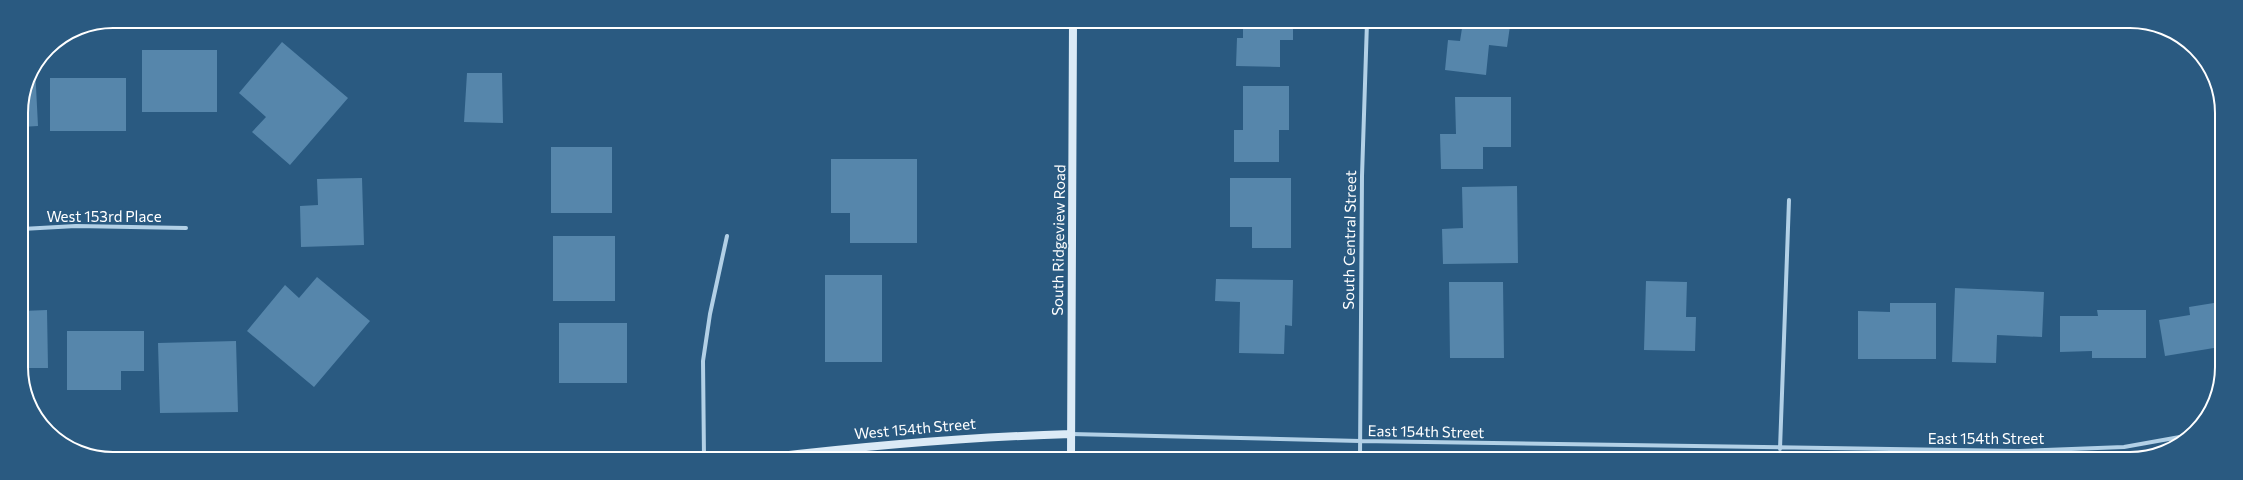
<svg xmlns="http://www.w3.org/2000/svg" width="2243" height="480" viewBox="0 0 2243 480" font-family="Commissioner,sans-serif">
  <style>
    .building { fill: #5686ab }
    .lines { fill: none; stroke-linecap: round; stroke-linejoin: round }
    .street { stroke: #b2d0e6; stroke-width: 4 }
    .secondary { stroke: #dbeaf6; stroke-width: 8 }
    .labels { text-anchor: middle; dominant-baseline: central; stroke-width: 3; stroke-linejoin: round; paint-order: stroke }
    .street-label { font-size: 15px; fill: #fff; stroke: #2a5a81 }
    .rim { fill: none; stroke: #fff; stroke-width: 2 }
  </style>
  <rect width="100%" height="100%" fill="#2a5a81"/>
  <path class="building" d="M1243,22H1301V26H1293V40H1280V67L1236,66L1237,38H1243Z
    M1463,22H1526L1525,27L1510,26L1507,47L1489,45L1486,75L1445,70L1448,40L1460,41Z
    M282,42L348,98L290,165L252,132L266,117L239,93Z
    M142,50H217V112H142Z
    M35,67L38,126L21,127V107L28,77Z
    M467,73H502L503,123L464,122Z
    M50,78H126V131H50Z
    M1243,86H1289V130H1279V162H1234V130H1243Z
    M1455,97H1511V147H1483V169H1441L1440,134H1456Z
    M551,147H612V213H551Z
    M831,159H917V243H850V213H831Z
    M362,178L364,245L301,247L300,206L318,205L317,179Z
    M1230,178H1291V248H1252V227H1230Z
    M1517,186L1518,263L1443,264L1442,229L1463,228L1462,187Z
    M553,236H615V301H553Z
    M825,275H882V362H825Z
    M317,277L370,321L314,387L247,331L285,285L299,298Z
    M1216,279L1293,280L1292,326L1285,325L1284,354L1239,353L1240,302L1215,301Z
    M1646,281L1687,282L1686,317H1696L1695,351L1644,350Z
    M1449,282H1503L1504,358H1450Z
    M1955,288L2044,292L2042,337L1997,335L1996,363L1952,362Z
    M2220,302V347L2165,356L2159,320L2190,315L2189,307Z
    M1890,303H1936V359H1858V311L1890,312Z
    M47,310L48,368H23L22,311Z
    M2097,310H2146V358H2092V351L2060,352V316H2098Z
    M559,323H627V383H559Z
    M67,331H144V371H121V390H67Z
    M236,341L238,412L160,413L158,343Z"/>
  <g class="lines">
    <path class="street" d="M22,229L76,226L186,228
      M1071,434L1360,441L2019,451L2124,447L2191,435
      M1780,449L1789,200
      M704,458L703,361L710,314L727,236
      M1360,458L1362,176L1367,22"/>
    <path class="secondary" d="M763,458C865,446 967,437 1071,434
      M1071,458L1073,22"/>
  </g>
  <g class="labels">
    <g class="street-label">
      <text x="104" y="216">West 153rd Place</text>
      <text transform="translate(1058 240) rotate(-89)">South Ridgeview Road</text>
      <text transform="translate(1349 240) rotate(-89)">South Central Street</text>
      <text transform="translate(915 428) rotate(-5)">West 154th Street</text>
      <text transform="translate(1426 431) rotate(1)">East 154th Street</text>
      <text x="1986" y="438">East 154th Street</text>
    </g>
  </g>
  <path d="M0 0H2243V480H0ZM113 28H2130A85 85 0 0 1 2215 113V367A85 85 0 0 1 2130 452H113A85 85 0 0 1 28 367V113A85 85 0 0 1 113 28Z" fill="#2a5a81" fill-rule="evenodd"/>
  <path class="rim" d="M113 28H2130A85 85 0 0 1 2215 113V367A85 85 0 0 1 2130 452H113A85 85 0 0 1 28 367V113A85 85 0 0 1 113 28Z"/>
</svg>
